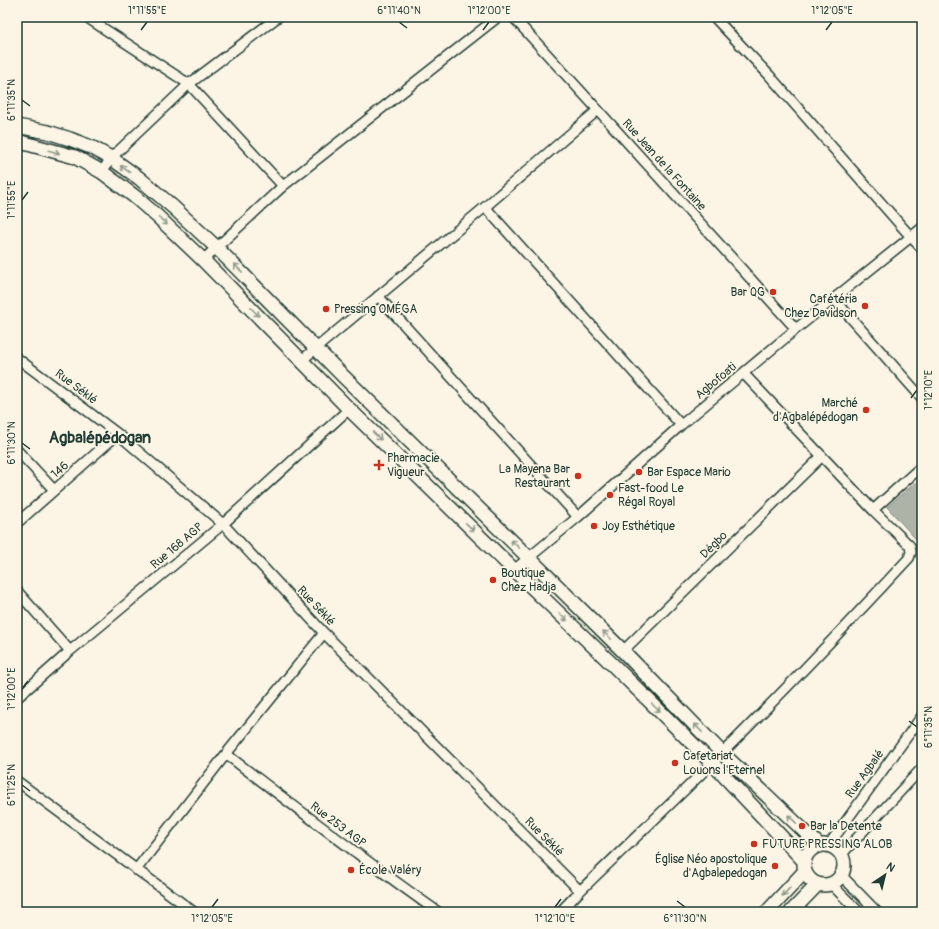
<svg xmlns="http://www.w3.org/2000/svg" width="939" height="929" viewBox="0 0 939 929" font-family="Pangolin,sans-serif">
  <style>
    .water { fill: #aeb3a7; stroke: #758479 }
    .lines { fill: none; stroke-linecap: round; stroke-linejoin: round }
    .street-casing { stroke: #1f3d34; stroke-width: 12 }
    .secondary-casing { stroke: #1f3d34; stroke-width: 16 }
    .street { stroke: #fcf5e5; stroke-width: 9 }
    .secondary { stroke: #fcf5e5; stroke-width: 13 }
    .oneway { stroke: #8e998c }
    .ticks { fill: none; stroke: #1f3d34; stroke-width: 1.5 }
    .poi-dot { fill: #c8321e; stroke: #fcf5e5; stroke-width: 1.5 }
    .labels { text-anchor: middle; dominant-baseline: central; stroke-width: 3.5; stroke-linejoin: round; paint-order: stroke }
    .street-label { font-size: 12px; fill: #1f3d34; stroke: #fcf5e5 }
    .poi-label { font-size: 12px; fill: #1f3d34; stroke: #fcf5e5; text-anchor: start }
    .district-label { font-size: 16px; font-weight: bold; fill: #1f3d34; stroke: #fcf5e5 }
    .neatline { fill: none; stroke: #1f3d34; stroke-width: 1.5 }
    .ticks-label { font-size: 10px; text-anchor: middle; fill: #1f3d34 }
  </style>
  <rect width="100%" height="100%" fill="#fcf5e5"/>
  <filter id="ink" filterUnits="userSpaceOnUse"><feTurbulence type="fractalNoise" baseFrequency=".025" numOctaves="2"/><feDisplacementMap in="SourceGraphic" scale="8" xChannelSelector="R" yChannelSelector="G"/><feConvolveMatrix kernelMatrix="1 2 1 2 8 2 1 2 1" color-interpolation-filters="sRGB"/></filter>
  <g filter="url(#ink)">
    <path class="water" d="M922,477V546L887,507Z"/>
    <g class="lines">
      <g class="street-casing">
        <path id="street" d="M86,17L189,84L283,186
          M513,17L598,110L796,329
          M714,17L769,75L911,237L922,249
          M921,17L922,18
          M102,172L111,158L189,84L278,17
          M485,207L681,425
          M203,260L283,186L498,17
          M378,296L578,517
          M834,299L922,398
          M17,358L118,434L223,524L324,633L580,891
          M302,360L485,207L598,110
          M17,450L54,490
          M873,510L922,466
          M17,523L118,434
          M514,570L578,517L681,425L796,329L922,228
          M17,591L70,651
          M623,651L822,456
          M17,698L70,651L223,524L349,409
          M226,754C296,808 366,861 438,912
          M17,781L194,912
          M828,846L922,716
          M841,855L922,768
          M136,870L226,754L324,633
          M841,875L877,912
          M831,884L859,912
          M560,912L580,891C624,848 668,807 711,764C779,697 844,628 909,558L911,552L910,546L873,510L744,374"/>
      </g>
      <g class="secondary-casing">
        <path id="secondary" d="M17,126L48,132L70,139L93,148L111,158L139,178L173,207L216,247L343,376L529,558L623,651L722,753L820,846
          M17,141L75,157L102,172L134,196L158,217L203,260L349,409L514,570L614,666L712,763L804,861
          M804 865a20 20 0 1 1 40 0a20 20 0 1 1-40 0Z
          M767,912L805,871
          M791,912L818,884"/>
      </g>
      <use href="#street" class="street"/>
      <use href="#secondary" class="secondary"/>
    </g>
    <defs><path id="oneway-shaft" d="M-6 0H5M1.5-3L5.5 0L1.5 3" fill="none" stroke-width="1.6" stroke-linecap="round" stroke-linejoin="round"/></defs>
    <g class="oneway">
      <use href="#oneway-shaft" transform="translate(54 152) rotate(16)"/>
      <use href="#oneway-shaft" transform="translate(125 169) rotate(-144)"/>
      <use href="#oneway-shaft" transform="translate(163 221) rotate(44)"/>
      <use href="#oneway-shaft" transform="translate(238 268) rotate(-135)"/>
      <use href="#oneway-shaft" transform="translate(255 312) rotate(45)"/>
      <use href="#oneway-shaft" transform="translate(377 436) rotate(44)"/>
      <use href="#oneway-shaft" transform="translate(470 527) rotate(44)"/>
      <use href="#oneway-shaft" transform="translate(515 544) rotate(-136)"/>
      <use href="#oneway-shaft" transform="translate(563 617) rotate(44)"/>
      <use href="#oneway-shaft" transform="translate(607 635) rotate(-135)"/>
      <use href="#oneway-shaft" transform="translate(656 708) rotate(45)"/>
      <use href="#oneway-shaft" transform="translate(698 728) rotate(-134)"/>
      <use href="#oneway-shaft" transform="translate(792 819) rotate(-136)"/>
      <use href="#oneway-shaft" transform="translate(786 892) rotate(133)"/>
    </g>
  </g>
  <path class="ticks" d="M399,22L407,28M141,30L147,22M483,30L489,22M826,30L832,22M22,100L30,106M22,200L28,192M911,398L917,390M22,443L30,449M22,689L28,681M909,721L917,727M22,785L30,791M677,901L685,907M212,907L218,899M555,907L561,899"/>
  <g class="poi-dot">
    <circle cx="773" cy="292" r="4"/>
    <circle cx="865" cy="306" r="4"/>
    <circle cx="326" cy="309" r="4"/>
    <circle cx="866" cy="410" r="4"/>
    <path d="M377 459h4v4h4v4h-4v4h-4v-4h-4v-4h4z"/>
    <circle cx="639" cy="472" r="4"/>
    <circle cx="578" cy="476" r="4"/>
    <circle cx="610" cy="495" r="4"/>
    <circle cx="594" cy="526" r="4"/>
    <circle cx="493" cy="580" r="4"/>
    <circle cx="675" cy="763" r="4"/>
    <circle cx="802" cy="826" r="4"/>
    <circle cx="754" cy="844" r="4"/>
    <circle cx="775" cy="866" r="4"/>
    <circle cx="351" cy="870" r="4"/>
  </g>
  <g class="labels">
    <g class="street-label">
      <text transform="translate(664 165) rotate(48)">Rue Jean de la Fontaine</text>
      <text transform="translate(716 381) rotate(-40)">Agbofoati</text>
      <text transform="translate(76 387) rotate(37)">Rue Séklé</text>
      <text transform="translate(60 470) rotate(-41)">146</text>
      <text transform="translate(714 545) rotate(-45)">Dégbo</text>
      <text transform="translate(177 546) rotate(-40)">Rue 168 AGP</text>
      <text transform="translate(316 606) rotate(47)">Rue Séklé</text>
      <text transform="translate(865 774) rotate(-54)">Rue Agbalé</text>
      <text transform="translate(338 825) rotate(37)">Rue 253 AGP</text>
      <text transform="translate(544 837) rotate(45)">Rue Séklé</text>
    </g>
    <g class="poi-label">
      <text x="765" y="292" text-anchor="end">Bar QG</text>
      <text x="857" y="299" text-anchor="end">Cafétéria<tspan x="857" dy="14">Chez Davidson</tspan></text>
      <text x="334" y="309">Pressing OMÉGA</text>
      <text x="858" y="403" text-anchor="end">Marché<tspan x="858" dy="14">d'Agbalépédogan</tspan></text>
      <text x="387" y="458">Pharmacie<tspan x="387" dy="14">Vigueur</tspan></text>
      <text x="570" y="469" text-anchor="end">La Mayena Bar<tspan x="570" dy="14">Restaurant</tspan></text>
      <text x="647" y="472">Bar Espace Mario</text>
      <text x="618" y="488">Fast-food Le<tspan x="618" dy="14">Régal Royal</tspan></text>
      <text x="602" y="526">Joy Esthétique</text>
      <text x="501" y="573">Boutique<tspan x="501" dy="14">Chez Hadja</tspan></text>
      <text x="683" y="756">Cafetariat<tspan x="683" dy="14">Louons l'Eternel</tspan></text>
      <text x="810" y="826">Bar la Detente</text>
      <text x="762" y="844">FUTURE PRESSING ALOB</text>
      <text x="767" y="859" text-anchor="end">Église Néo apostolique<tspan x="767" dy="14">d'Agbalepedogan</tspan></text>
      <text x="359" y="870">École Valéry</text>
    </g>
    <g class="district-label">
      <text x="100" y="438">Agbalépédogan</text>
    </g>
  </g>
  <rect width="939" height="929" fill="none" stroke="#fcf5e5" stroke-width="44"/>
  <g transform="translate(885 875) rotate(35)" stroke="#fcf5e5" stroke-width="3" paint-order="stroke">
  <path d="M0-3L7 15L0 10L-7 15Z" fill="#1f3d34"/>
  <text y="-6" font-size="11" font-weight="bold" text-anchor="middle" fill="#1f3d34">N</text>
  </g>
  <rect x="22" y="22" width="895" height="885" class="neatline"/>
  <g class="ticks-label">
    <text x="147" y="14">1°11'55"E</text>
    <text x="399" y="14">6°11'40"N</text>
    <text x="489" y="14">1°12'00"E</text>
    <text x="832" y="14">1°12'05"E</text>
    <text transform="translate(11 100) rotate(-90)" y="4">6°11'35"N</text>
    <text transform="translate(11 200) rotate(-90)" y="4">1°11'55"E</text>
    <text transform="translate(928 390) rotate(-90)" y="4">1°12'10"E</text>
    <text transform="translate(11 443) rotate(-90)" y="4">6°11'30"N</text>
    <text transform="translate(11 689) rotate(-90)" y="4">1°12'00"E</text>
    <text transform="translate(928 727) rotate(-90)" y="4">6°11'35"N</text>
    <text transform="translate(11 785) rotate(-90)" y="4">6°11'25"N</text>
    <text x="212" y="922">1°12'05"E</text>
    <text x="555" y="922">1°12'10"E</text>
    <text x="685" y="922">6°11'30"N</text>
  </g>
</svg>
